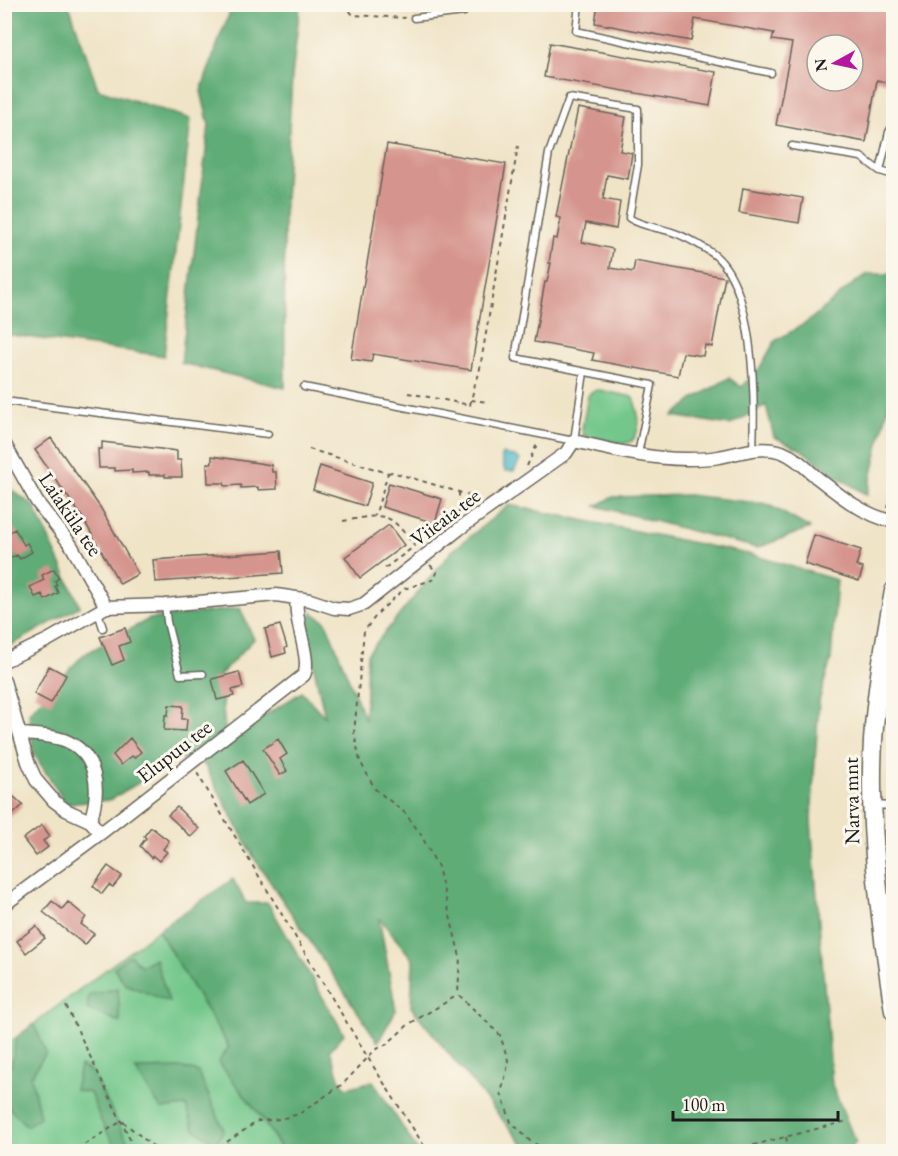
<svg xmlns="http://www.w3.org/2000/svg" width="898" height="1156" viewBox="0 0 898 1156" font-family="'EB Garamond',serif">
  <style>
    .green { fill: #73c78b; stroke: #487254; stroke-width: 1.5 }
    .forest { fill: #5eac77; stroke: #3d644a; stroke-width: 1.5 }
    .water { fill: #4db9c9; stroke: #346a72; stroke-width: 1.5 }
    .building { fill: #d5948d; fill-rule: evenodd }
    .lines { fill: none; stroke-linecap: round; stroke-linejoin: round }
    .lane-casing { stroke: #666258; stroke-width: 9 }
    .street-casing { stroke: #666258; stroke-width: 15 }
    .secondary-casing { stroke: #666258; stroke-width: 21 }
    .path { stroke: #666258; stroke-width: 2; stroke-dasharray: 4.5 4.5; stroke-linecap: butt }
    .lane { stroke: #fff; stroke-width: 6 }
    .street { stroke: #fff; stroke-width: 12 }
    .secondary { stroke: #fff; stroke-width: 18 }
    .labels { text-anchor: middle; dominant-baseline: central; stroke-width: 6; stroke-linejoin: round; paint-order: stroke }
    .street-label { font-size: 21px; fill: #1c1c1c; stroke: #fbf7ec }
  </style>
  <rect width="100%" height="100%" fill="#fbf7ec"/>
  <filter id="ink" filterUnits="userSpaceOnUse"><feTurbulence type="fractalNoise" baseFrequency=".0167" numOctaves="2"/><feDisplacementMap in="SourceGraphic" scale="12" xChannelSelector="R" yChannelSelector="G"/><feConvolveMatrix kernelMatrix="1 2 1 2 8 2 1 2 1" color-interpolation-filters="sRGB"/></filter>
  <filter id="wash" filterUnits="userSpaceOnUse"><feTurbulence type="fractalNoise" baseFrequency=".008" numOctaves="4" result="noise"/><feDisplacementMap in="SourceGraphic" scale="24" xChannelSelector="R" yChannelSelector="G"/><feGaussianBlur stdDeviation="1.35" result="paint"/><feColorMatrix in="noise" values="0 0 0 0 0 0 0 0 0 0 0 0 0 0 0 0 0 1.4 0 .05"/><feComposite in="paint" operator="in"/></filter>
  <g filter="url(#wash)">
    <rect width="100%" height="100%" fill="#f0e4c7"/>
    <path class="green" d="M598,390L633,397C638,413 643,426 632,441L624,444L584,436L582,429L588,396L591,392Z
      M158,930L229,1047L259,1114L283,1151L5,1152V1046Z"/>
    <path class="forest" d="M5,4L69,5L98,89L191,119L164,356L5,334Z
      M233,5H300L292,77L284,218L285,388L181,363L209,125L201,91L221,34Z
      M868,274H893V386L867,495L838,477L800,449L774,437L766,405L730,425L673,416L695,398L729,378L741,387L759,369L775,341L806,323L854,283Z
      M5,485L34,506L80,606L5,649Z
      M688,495L767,504L810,528L757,548L596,506L613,497Z
      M509,505L753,555L837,580L831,659L819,701L811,821L832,1085L856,1143L845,1152L528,1151L411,1007L413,960L379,918L396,1010L378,1042L254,858L204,764L180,758L110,800L66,804L34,754L29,713L83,655L149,619L240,608L254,639L220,675L226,740L302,692L325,717L305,627L312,612L326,622L365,720L367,654L452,551Z
      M233,879L246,903H268L344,1034L330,1050L339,1078L346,1088L373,1081L418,1151H283L259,1114L218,1062L229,1047L158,930Z
      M130,955L141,966L155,958L169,1002L125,984L114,968Z
      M118,988L120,1022L87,1009L89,995Z
      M34,1024L46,1053L31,1076L40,1117L27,1126L5,1104V1068L11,1066L16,1038Z
      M80,1066L91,1071L132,1150L135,1151H118L102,1123L90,1093L75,1090Z
      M183,1068L198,1072L224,1130L216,1143L194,1129L186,1106L161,1109L135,1069Z"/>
    <path class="water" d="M503,454L517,457L520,460L514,471H505L501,456Z"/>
    <g id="blocks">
      <path class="building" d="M598,4H894V63L889,83L877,80L866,142L776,125L792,43L772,40L774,33L695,19L691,41L595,23ZM817,45H853V81H817Z
        M550,43L716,72L710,106L544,77Z
        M578,108L626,117L620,151L632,153L628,179L607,175L603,199L620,202L616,229L586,223L582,242L613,249L610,268L633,272L635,261L725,277L712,347L705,345L703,356L683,353L678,376L592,360L594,353L534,342L545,282H547L551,263H549L553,238L557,239L561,218L556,217Z
        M387,144L506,164L471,370L373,354L371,362L351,359Z
        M743,188L803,198L799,223L739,213Z
        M51,438L100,507L138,574L120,584L82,517L35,450Z
        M102,442L177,451V460H181L182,477H165V475H149V472L132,473V470L115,471V468H99L98,449H102Z
        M212,456L271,465L272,472H276L277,489L258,490V487L241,488V485L225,486L224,483H208L207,463H212Z
        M320,466L372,483L365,506L313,490Z
        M389,483L442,499L435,523L382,507Z
        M389,525L404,545L360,578L345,557Z
        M15,529L24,545L27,543L32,552L20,559L17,555L9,559L4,552V535Z
        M814,535L861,550L856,566L863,568L859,581L805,564Z
        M281,551L283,573L155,582L153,560Z
        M54,569L59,578L55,581L57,585L55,586L58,593L45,600L42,594L35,597L30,587L44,580L42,575Z
        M280,625L287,647L285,648L286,653L272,657L265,629Z
        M125,628L130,642L119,646L124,660L112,665L100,637Z
        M49,666L66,675L51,703L34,694Z
        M239,672L243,687L232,690L234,696L217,700L212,679Z
        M169,705L183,706L182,719H187L186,731L164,730L165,715H168Z
        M130,738L141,752L134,758L132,756L121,765L113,755Z
        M278,739L287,754L280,759L287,771L280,775L263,749Z
        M243,760L264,794L247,805L226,771Z
        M4,788L23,805L10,817L4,811Z
        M177,807L199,829L191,837L168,815Z
        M42,825L50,836L43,841L48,847L36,856L23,839Z
        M151,827L169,841L163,849L167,852L159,861L153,856L151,858L140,846L146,838L144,836Z
        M108,866L122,876L113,887L109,885L102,894L93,886Z
        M52,901L62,909L68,902L86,917L81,924L94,934L85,945L43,912Z
        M36,926L45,938L26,953L17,941Z"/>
    </g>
  </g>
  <g filter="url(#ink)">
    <use href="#blocks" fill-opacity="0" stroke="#666258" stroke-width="1.5"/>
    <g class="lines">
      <g class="lane-casing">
        <path id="lane" d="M579,4L576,31L771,73
          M414,18L464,12L467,4
          M792,146L861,157L880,171L894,175
          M880,171L889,132L894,124
          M304,387L574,441L584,372
          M4,401L268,434
          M638,454L652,385L515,358L549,153L569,98L638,109V165L629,218C643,227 657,227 672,232C685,236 698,244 709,251C756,279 755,400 753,450
          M165,605L167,622L180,675L203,674
          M98,612L103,628
          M873,805L894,806
          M879,1150V1152"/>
      </g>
      <g class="street-casing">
        <path id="street" d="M4,443L37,502L71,545L106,607
          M4,661L48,640L106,607L165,605L276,595L310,600L334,608L349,609L364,604L459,529L566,453L574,441C611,450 649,459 687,459C697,459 709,459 719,457C740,453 761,445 782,452C795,457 805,467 815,476C839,495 863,515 894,522
          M4,681L28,762L36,780L54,801L66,810L90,821L101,833
          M21,734C35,735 51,735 64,740C98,753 101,791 90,821
          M4,905L101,833L304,675C312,659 293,620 297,598"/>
      </g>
      <g class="secondary-casing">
        <path id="secondary" d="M894,591C885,641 876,691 873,741C868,832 881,922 894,1011"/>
      </g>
      <path class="path" d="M344,4L353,15L405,18
        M408,393L470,405L475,384L479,374L518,146
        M471,400L489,402
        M309,449L388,473L375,516
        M527,466L538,442
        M388,473L392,472L482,499
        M459,492V516
        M888,508L894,484
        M343,521C389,513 388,511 416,548
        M430,565L437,572L435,579L404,589L379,612L364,631L354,733L360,761L375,789L405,813L420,833L438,867L460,957L458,994L500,1035L508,1060L507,1070L501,1093L511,1122L530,1141L550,1152
        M385,568L415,546
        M197,773L368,1058L428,1152
        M890,799L894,707
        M890,814L894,877
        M66,1006L136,1152
        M786,1137L789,1152
        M80,1152L85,1144L122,1121L154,1147L157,1152
        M212,1152L258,1121L280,1119L299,1114L343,1084L375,1050L387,1044L409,1024L458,995
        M727,1152L847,1121"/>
      <use href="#lane" class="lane"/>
      <use href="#street" class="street"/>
      <use href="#secondary" class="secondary"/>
    </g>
  </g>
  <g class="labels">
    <g class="street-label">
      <text transform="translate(71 514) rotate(56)">Laiaküla tee</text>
      <text transform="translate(445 517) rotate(-37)">Viieaia tee</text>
      <text transform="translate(174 751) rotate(-38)">Elupuu tee</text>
      <text transform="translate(851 801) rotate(-91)">Narva mnt</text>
    </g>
  </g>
  <rect width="898" height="1156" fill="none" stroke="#fbf7ec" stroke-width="24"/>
  <g transform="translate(835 63) rotate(262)"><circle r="28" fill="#fbf7ec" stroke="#a29f99" stroke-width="1.5"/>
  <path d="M0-4.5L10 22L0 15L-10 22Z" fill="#b5179e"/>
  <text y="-9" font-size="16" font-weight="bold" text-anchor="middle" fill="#1c1c1c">N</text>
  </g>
  <path d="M673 1111v9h165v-9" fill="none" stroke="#1c1c1c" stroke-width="3"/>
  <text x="682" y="1111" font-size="18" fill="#1c1c1c" stroke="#fbf7ec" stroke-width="4.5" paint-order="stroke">100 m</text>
</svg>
